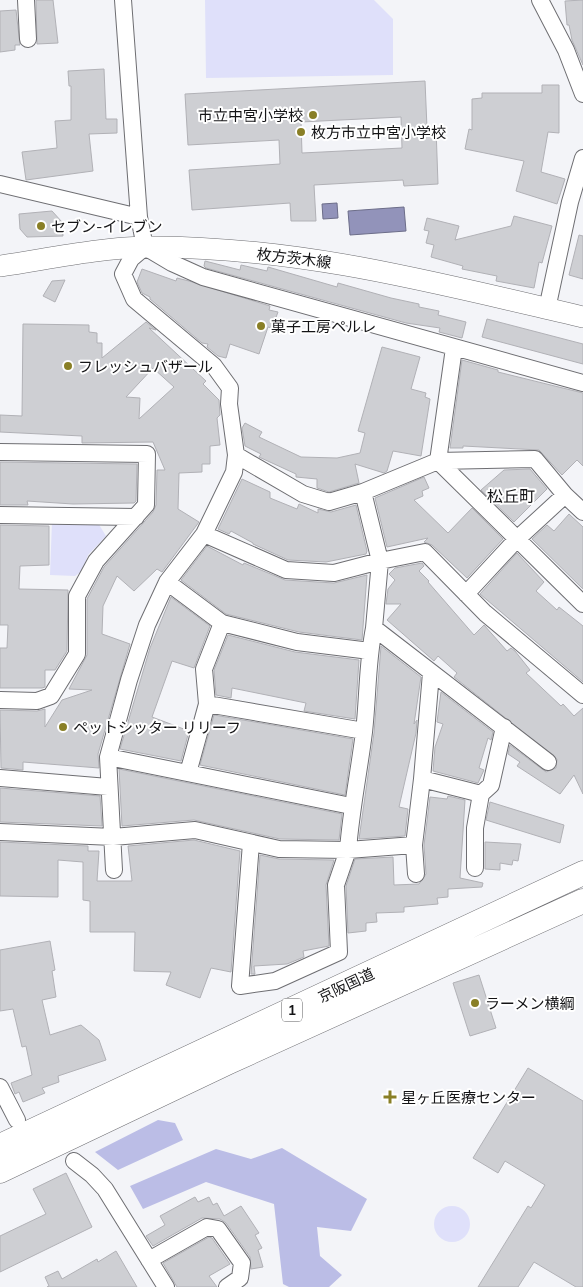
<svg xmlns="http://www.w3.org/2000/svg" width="583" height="1287" viewBox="0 0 583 1287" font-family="Mulish,'Noto Sans JP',sans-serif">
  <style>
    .green { fill: #dfe0fa }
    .forest { fill: #bbbde6 }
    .water { fill: #9293ba; stroke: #6c6d89 }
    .building { fill: #cecfd3; stroke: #b1b1b6; fill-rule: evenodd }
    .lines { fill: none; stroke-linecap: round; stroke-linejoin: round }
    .minor-casing { stroke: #6e6e72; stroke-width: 18 }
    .major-casing { stroke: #6e6e72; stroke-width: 22 }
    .highway-casing { stroke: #6e6e72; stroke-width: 25 }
    .minor { stroke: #fff; stroke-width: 16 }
    .major { stroke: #fff; stroke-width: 21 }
    .highway { stroke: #fff; stroke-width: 24 }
    .poi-dot { fill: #897f26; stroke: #fff; stroke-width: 2 }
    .labels { text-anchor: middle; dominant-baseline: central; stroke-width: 4; stroke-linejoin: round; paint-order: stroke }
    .shield { fill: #fff; stroke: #5a5a5c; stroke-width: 1 }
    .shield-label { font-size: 14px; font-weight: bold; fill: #141416 }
    .poi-label { font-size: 15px; fill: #141416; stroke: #fff; text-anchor: start }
    .street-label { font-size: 15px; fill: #141416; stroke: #fff }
    .neighbourhood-label { font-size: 16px; fill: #141416; stroke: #fff }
  </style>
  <rect width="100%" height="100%" fill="#f3f4f8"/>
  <path class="green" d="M205,0H374L393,19V75L206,78Z
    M52,521L98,523L106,536L88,555L82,571L75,576L50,575Z
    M434 1224a18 18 0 1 1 36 0a18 18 0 1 1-36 0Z"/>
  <path class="forest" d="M158,1120L175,1123L183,1140L118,1170L95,1152Z
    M282,1148L367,1199L351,1231L317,1227L320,1256L342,1275L329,1287H289L283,1284L274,1204L206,1182L143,1209L130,1186L216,1149L251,1159Z"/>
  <path class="water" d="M337,203L338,218L323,219L322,204Z
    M404,207L406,231L350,235L348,211Z"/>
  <path class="building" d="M36,0H53L58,43L37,44Z
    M583,0V65L572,40L569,25H567L565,1Z
    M16,10L20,45H15V50L0,52V11Z
    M104,69L106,119H117V133L89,134L93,171L26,180L22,152L57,148L55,121L71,120V86H69L68,71Z
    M425,81L427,128H436L438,184L404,186L403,180L314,185L316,221H291L290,203L192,210L189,170L280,164L279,140L188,145L185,94ZM401,117L402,148L302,153L301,122Z
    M542,85H559V133L548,132L541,172L565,179L557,204L516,191L524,161L465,149L469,129L472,130V99L482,98V93H542Z
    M52,211L62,222L63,236L27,237L20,229L19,214Z
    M514,216L552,226L542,263L539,262L534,288L496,281L497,276L462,269L463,266L431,257L434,245L426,243L429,231L424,230L427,218L459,226L455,240L511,226Z
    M579,235L583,236V279L569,275Z
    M205,261L240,270L241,265L267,271L268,267L337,287L338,283L391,298L419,304V307L439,311L438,315L466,322L462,338L439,332L440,328L406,323L206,268L204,266Z
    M142,269L176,281L177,278L189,281L270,306L269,310L278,312L272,328L268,327L259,354L230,344L226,358L218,356L207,347L208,344L202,343L150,299V297L142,293L137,282Z
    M65,280L55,302L43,296L52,281Z
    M487,319L583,344V364L482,337Z
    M146,322L156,330L149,328L206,381L203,384L219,400L220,415L217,418L220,445L210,446V464H202V472L179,473L178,509L199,522L162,572L157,569L134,591L117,576L103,606L102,634L130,644L98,754L99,768L23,762V770L1,768L0,710L37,711L45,709V727L62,700L92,690L69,689L87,655V599L104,567L153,512L156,505L157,470H165L153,442L82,443V436L0,432V415L22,416L23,324L89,325V332L97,333V343H102V358ZM153,368L174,387L139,419L140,398L126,397Z
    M382,347L420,357L411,389L426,393L425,397L430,399L421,456L393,451L387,471L384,473L355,464L359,483L329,492L317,488V479L296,477V474L259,457L261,454L245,446L242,428L245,423L262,432L259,437L301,457L337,458L360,453L365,433L358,431Z
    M462,360L498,370V372L583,393V466L577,460L562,475L539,450L463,446V448H450Z
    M0,462L137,464L136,501L134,503L73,504L27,501L28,505H0Z
    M530,469L547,489L514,522L481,490L504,470Z
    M424,477L429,488L422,491L423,496L414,500L448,533L472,508L503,539L467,578L432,545L424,542L428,538L387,547L375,498Z
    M242,479L270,492V498L297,509L299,504L318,513V509L331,512L356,505L367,551L366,554L326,562L288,560L253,544V543L231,531L229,534L218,529Z
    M569,514L583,527V589L532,539L547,525L554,531Z
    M0,525L49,526V565L20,566L19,589L68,590L67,651L55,670H45V687L42,688H0V648H7L8,625H0Z
    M207,546L243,565L244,563L285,580L334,583L367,575L362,640L299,632L226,614L181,580Z
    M517,553L544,582L536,591L557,610L559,607L583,626V682L480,594Z
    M422,563L424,566L419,571L429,581L428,582L474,635L484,625L507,651L511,648L515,651L530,670L526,673L561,706L563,704L574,716L583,708V794L574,775L560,794L517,766L520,762L508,754L510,745L546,772L556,768L557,759L454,677L457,673L438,656L434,661L387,620L401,604H386L388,589L395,580L389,574L395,568Z
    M171,597L210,626L194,668L172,661L152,717L189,731L181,761L120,749L150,648Z
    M228,635L295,652L359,660L355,719L304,711L306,703L232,688L231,698L216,695L214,670Z
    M381,646L421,677L414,724L417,720L416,733L399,807L408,809L405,836L359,839L374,733Z
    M441,692L493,732L491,740L488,738L479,768L484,770L478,783L433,771L435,747L443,724L437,722Z
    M214,715L353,739L345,795L200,765Z
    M119,769L342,814L339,840L280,839L194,820L122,826Z
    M0,788L100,796L102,826L0,822Z
    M448,796L465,800L460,878L483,883L482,887L448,889V897L437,898L438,904L404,907V912L376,913L377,922L366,923V931L348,933L346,886L355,859L393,857L394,885L419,884L426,874L424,845L430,797L447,799Z
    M490,802L564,825L560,843L486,820Z
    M194,840L240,851L231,972L211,968L200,998L166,985L171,972L134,971L135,932H90V901L83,900V862L58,860V897L0,896V842L88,846V851H99L97,881H132L128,846Z
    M485,842L521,844L518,861L513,860L512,865L500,863V870L485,869Z
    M260,855L279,859L334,860L326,885L329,946L303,951L304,957L287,964L254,966L255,974H251Z
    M50,941L55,970L52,971L56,997L42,1000L50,1035L81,1025L99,1040L106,1060L58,1076L59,1082L42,1088L45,1093L23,1102L19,1092L15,1094L11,1083L32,1075L26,1046L22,1047L13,1009L0,1011V950Z
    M479,975L496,1028L470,1036L453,983Z
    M528,1068L583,1101V1287H576L534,1262L518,1287H478L528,1206L531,1208L545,1185L505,1161L498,1173L473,1158Z
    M66,1173L92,1227L0,1272V1236L46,1214L33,1189Z
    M195,1197L198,1202L209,1197L213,1205L217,1203L224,1216L241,1206L259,1233L255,1235L262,1248L258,1250L263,1267L251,1269L250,1257L226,1223L220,1219L202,1218L153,1246L146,1236L165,1225L160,1216Z
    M209,1237L212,1238L230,1264L209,1276L217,1287H177L163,1263Z
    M116,1251L137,1287H47L49,1286L45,1277L58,1271L62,1279L97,1259L98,1262Z"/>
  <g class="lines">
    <g class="minor-casing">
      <path id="minor" d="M26,0L28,39
        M123,0L139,217L145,247L172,263L203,277L583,383
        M540,0L566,50L583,94
        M0,184L139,217
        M547,309L570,202L583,158
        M0,452L147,454L146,505L96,561L77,596V654L51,696L37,701L0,700
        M236,455L303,494L329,502L363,492L438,461L535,459L565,495L583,512
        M438,461L583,604
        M438,461L454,348
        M363,492L380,561L374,628L548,762
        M0,515L136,517
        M204,534L286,570L334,573L380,561L425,552L485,613L583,695
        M167,582L222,623L297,642L370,651
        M466,594L516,540L565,495
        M374,628C367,663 368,697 364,732C359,772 351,810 348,850L414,845
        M207,704L364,731
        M108,757L351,806
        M188,773L207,704L204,669L222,623
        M0,778L108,787
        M422,779L481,794
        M0,832L113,837L195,830L279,849L348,850L336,885L339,952L275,981L240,986L251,843
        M475,868V828L481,794L491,785L504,727
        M114,870L108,757L129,680L147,625L167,582L204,534L234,472L236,455L229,404L230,388L214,366L134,299L123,274L131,259L145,247
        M416,874L414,845L422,779L431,673
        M0,1087L17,1120
        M74,1161L92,1175L105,1189L166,1287
        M149,1260L207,1227L218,1229L242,1263L240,1278L227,1287"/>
    </g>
    <g class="major-casing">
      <path id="major" d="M0,266C48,259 97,248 146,247C298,246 437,283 583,317"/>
    </g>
    <g class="highway-casing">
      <path id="highway" d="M0,1146L583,873
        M0,1171L229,1062L583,901"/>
    </g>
    <use href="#minor" class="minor"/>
    <use href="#major" class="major"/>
    <use href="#highway" class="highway"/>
  </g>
  <g class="poi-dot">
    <circle cx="313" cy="115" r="5"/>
    <circle cx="301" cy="132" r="5"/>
    <circle cx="41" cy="226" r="5"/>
    <circle cx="261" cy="326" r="5"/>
    <circle cx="68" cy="366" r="5"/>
    <circle cx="63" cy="727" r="5"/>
    <circle cx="475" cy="1003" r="5"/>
    <path d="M387.5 1089.5h5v5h5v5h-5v5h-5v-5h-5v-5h5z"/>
  </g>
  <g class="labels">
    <rect class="shield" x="282" y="998.5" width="20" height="23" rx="4"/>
    <g class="shield-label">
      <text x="292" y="1010">1</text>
    </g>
    <g class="poi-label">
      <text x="303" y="115" text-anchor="end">市立中宮小学校</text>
      <text x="311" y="132">枚方市立中宮小学校</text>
      <text x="51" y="226">セブン-イレブン</text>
      <text x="271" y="326">菓子工房ペルレ</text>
      <text x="78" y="366">フレッシュバザール</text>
      <text x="73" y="727">ペットシッター リリーフ</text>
      <text x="485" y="1003">ラーメン横綱</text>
      <text x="401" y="1097">星ヶ丘医療センター</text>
    </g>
    <g class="street-label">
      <text transform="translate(294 258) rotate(7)">枚方茨木線</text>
      <text transform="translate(346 985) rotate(-25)">京阪国道</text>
    </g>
    <g class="neighbourhood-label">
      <text x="511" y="496">松丘町</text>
    </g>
  </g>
</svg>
